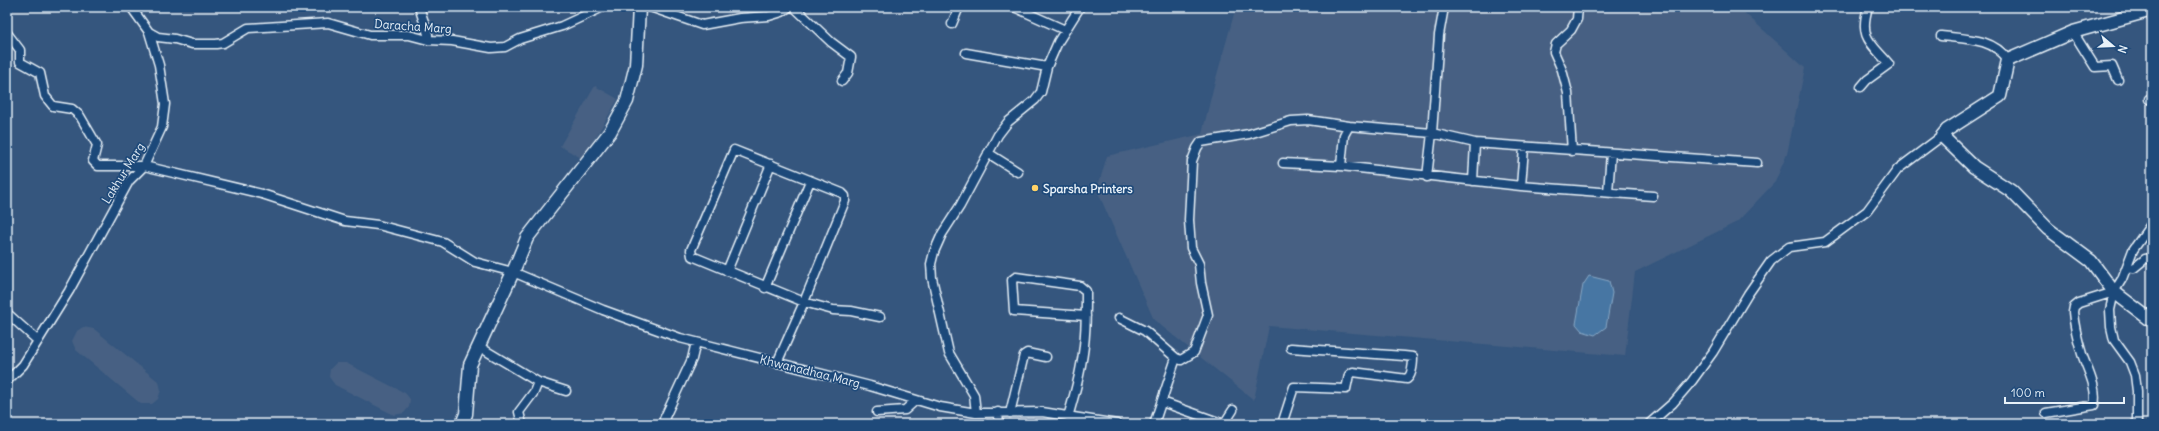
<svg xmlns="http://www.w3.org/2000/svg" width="2159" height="431" viewBox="0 0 2159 431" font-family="Delius,sans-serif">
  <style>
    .built { fill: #476183 }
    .water { fill: #4776a3; stroke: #87a7c5 }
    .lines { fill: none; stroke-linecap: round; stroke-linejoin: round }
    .street-casing { stroke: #e8f1f8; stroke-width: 11 }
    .secondary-casing { stroke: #e8f1f8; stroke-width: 15 }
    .street { stroke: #1f4a7a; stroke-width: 8 }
    .secondary { stroke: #1f4a7a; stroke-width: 12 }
    .poi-dot { fill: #ffd166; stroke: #1f4a7a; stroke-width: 1.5 }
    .labels { text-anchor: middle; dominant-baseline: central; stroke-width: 3.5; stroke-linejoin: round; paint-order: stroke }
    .street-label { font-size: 12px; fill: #e8f1f8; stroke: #1f4a7a }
    .poi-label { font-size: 12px; font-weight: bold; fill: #e8f1f8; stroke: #1f4a7a; text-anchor: start }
  </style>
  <rect width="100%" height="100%" fill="#35567e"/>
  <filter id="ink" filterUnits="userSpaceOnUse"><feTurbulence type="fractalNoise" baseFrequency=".025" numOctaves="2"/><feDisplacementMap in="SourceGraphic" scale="8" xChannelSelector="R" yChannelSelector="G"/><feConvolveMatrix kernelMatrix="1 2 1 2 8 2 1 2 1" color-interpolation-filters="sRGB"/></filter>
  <g filter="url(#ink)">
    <path class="built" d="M1236,7H1738L1805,68L1787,154L1775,182L1737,222L1635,272L1625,356L1269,326L1254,400L1154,320L1097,190L1107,156L1202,134L1213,89Z
      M595,86L618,99L583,159L560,146Z
      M83,327L94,329L159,382L161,390L158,399L152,404H141L76,350L72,341L77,331Z
      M336,363H346L405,393L410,399L409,407L404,413L394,415L335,385L329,377L330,369Z"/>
    <path class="water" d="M1589,276L1609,281L1612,293L1606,327L1595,335L1582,331L1576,324L1583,285Z"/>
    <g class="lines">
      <g class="street-casing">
        <path id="street" d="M419,7L428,34V40
          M650,7L702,25L740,18L769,16L782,12L789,7
          M794,7L831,42L851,57L848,73L842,81
          M1014,7L1065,30
          M1444,7L1439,35L1432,133L1475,143L1757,163
          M952,24L959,7
          M149,32L158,37L175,39L192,44H216L223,43L248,28L328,23L370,35H409L428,40L452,41L491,48L505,47L520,39L562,26L603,7
          M2073,32L2095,67L2112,66L2118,80
          M7,33L20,50V62L40,73L45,96L53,106L72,109L80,116L97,145L93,161L98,166H144L262,194L345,221L378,225L443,242L475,262L513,272L603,310L680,338L870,386L940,407L976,413L1042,412L1117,424
          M1941,36C1966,39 1993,38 2008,60
          M966,53L1047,67
          M1861,87L1867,80L1889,64C1870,42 1859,38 1868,7
          M2149,99H2152
          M1349,126L1432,133L1427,177
          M1572,151L1568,93L1562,70L1554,52L1556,44L1571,30L1577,19L1578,7
          M988,153L1018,172
          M1283,163L1341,166L1521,186L1653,196
          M1473,181L1475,143
          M1521,186L1524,148
          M1608,192L1611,153
          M2127,267L2134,268L2145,259L2152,258
          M727,271L771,164
          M765,288L810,181
          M7,313L38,341
          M1119,318L1145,331L1176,358
          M478,346L538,382L566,391
          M777,363L804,302L845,201V196L842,193L734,150L691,250L692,256L804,302L833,310L851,311L880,317
          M7,381L23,365L69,291L129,181L144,166L162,127L165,104L159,65L149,32L131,7
          M1162,402L1224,424L1233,410
          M877,412L905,410L916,400
          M998,412L999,424
          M976,413L974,395L949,353L932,278L931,264L934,252L942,234L960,206L998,135L1008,122L1035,100L1041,92L1047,67L1058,42L1080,7
          M1010,413L1024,355L1027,353L1046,357
          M2046,413L2094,405C2098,388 2087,369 2082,354C2078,341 2074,325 2073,312L2074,307L2079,303L2114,292
          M1068,417C1073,400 1078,383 1081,365C1086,341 1086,316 1086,291L1080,286L1016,277L1012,280L1014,311L1086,316
          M522,424L519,412L534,392L538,382
          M668,424L664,419L692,359L696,342
          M1154,424L1176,358L1181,360L1194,352L1208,315L1201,283L1199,264L1191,248L1189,220L1192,161L1197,148L1201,142L1249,134L1291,121L1308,120L1349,126L1344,135L1341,166
          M1282,424L1294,387L1346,389L1349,375L1353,372L1407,379C1412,375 1413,364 1413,357L1404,356L1291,348
          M1649,424L1673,403L1692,381L1713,352L1748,294L1771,261L1789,247L1825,242L1867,211L1898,169L1942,136
          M2137,424V391L2135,375L2130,362L2114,340L2111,327L2110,310L2114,292L2122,279L2133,250L2152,223"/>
      </g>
      <g class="secondary-casing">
        <path id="secondary" d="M2152,10L2073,32L2008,60L2000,96L1947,130L1942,136L1974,167L2011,191L2048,229L2091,261L2114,292L2152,321
          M462,424L466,414L470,365L513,272L527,238L610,132L627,101L636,65L639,7"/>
      </g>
      <use href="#street" class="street"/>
      <use href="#secondary" class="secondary"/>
    </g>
  </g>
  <circle class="poi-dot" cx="1035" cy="188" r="4"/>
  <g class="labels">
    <g class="street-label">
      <text transform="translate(413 26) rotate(4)">Daracha Marg</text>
      <text transform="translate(123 173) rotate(-58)">Lakhur Marg</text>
      <text transform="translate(810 371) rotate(14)">Khwanadhaa Marg</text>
    </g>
    <g class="poi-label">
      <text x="1043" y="188">Sparsha Printers</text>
    </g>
  </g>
  <rect width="2159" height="431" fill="none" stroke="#1f4a7a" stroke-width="24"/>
  <rect x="12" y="12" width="2135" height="407" fill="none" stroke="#e8f1f8" stroke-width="1.5" filter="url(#ink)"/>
  <g transform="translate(2113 46) rotate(109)" stroke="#1f4a7a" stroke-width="3" paint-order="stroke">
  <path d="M0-3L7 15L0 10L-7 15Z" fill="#e8f1f8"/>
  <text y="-6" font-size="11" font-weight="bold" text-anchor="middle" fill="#e8f1f8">N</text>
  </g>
  <path d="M2005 397v6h119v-6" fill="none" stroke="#e8f1f8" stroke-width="2"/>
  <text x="2011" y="397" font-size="12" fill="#e8f1f8" stroke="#1f4a7a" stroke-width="3" paint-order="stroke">100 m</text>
</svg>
